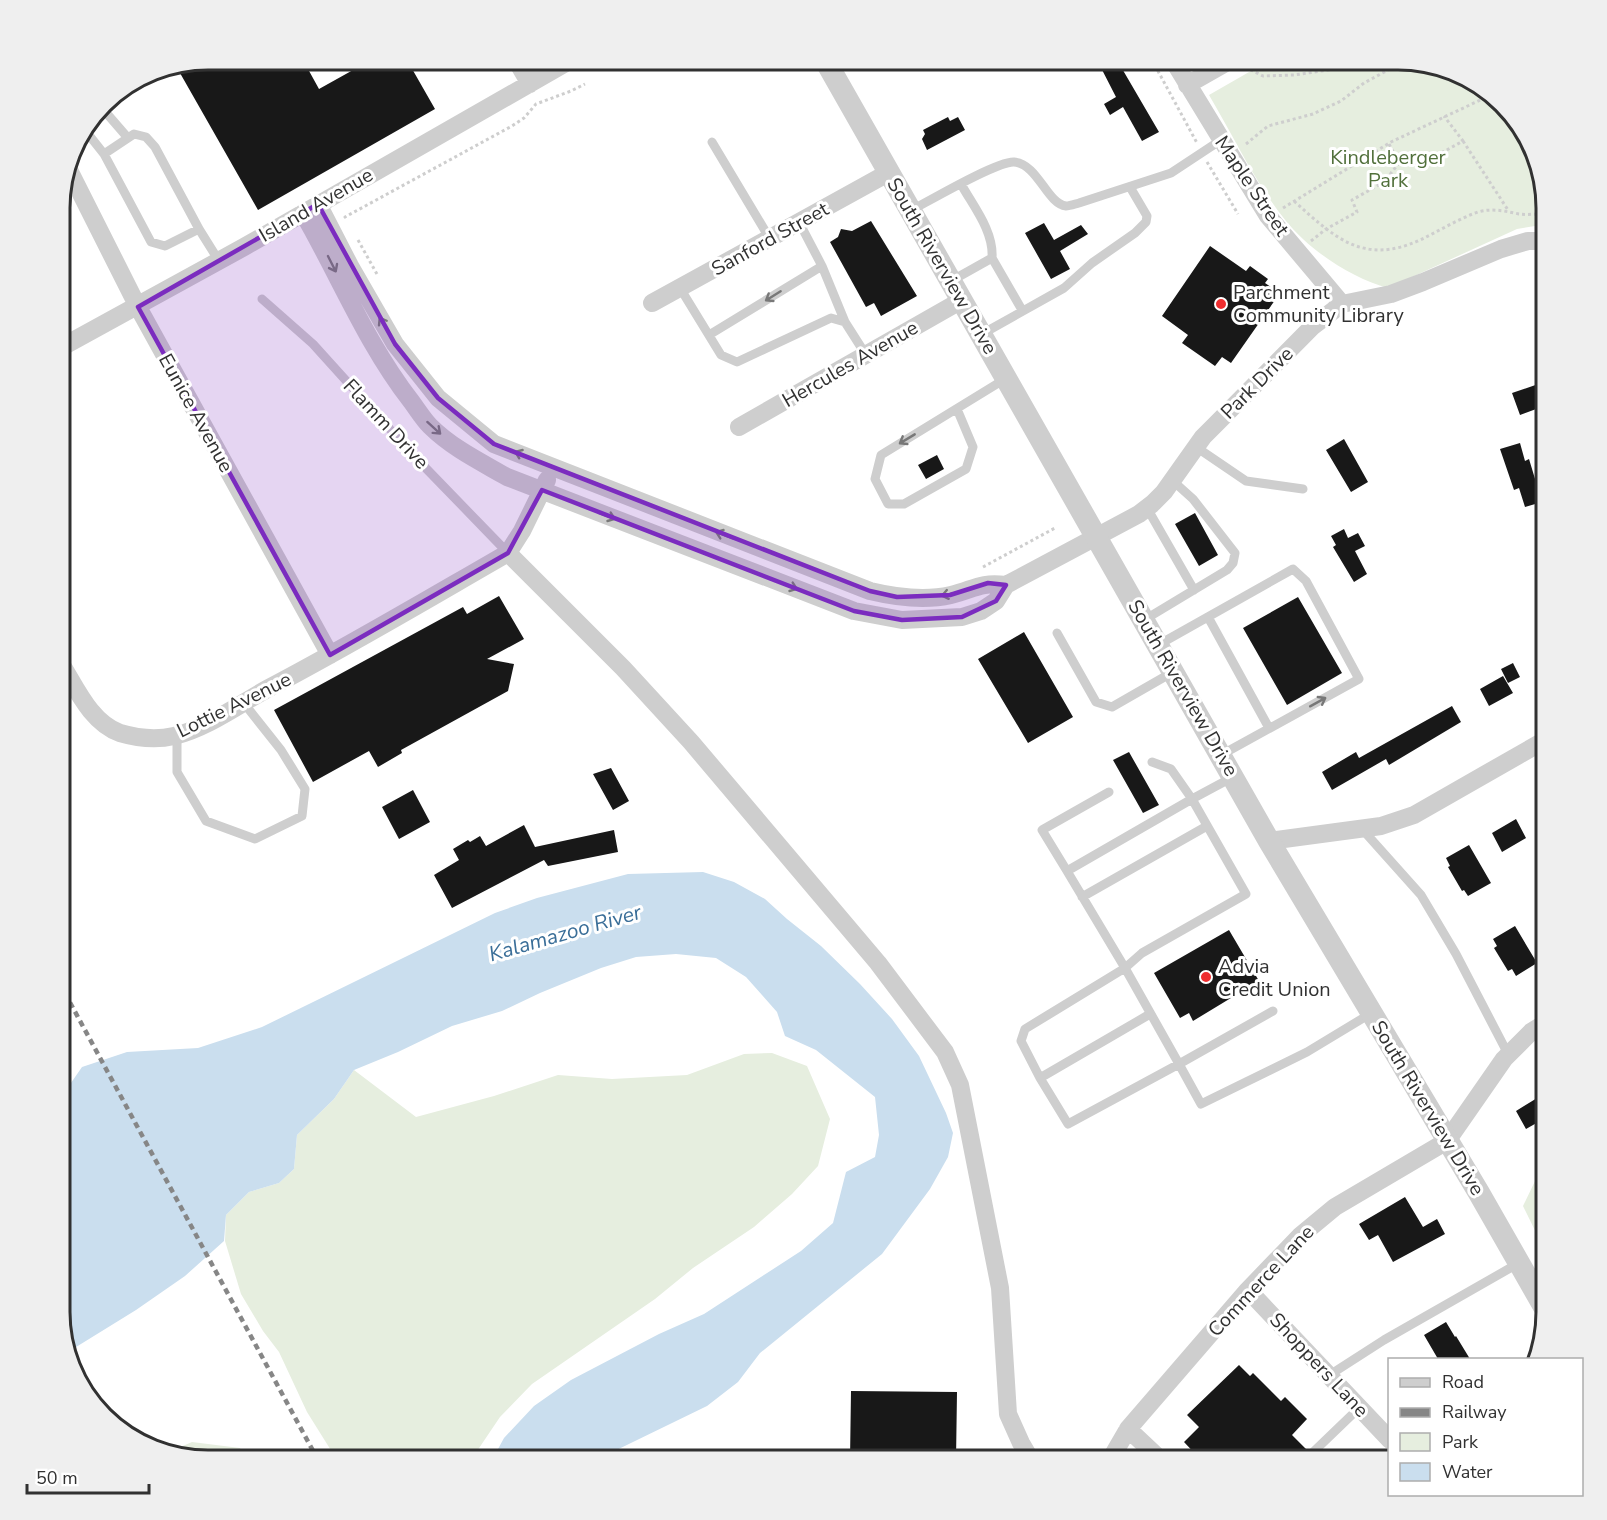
<svg xmlns="http://www.w3.org/2000/svg" width="1607" height="1520" viewBox="0 0 1607 1520" font-family="'Nunito Sans',sans-serif">
  <style>
    .green { fill: #e6eedf }
    .water { fill: #cadeee }
    .building { fill: #181818 }
    .lines { fill: none; stroke-linecap: round; stroke-linejoin: round }
    .path { stroke: #cecece; stroke-width: 3; stroke-dasharray: 3 3; stroke-linecap: butt }
    .service { stroke: #cecece; stroke-width: 9 }
    .minor { stroke: #cecece; stroke-width: 18 }
    .tertiary { stroke: #cecece; stroke-width: 22 }
    .rail { stroke: #868686; stroke-width: 4.5; stroke-dasharray: 6 4.5; stroke-linecap: butt }
    .oneway { stroke: #787878 }
    .marked { fill: #7b2cbf; fill-opacity: 0.2; stroke: #7b2cbf; stroke-width: 4.5; stroke-linejoin: round }
    .poi-dot { fill: #ee2d2f; stroke: #fff; stroke-width: 2 }
    .labels { text-anchor: middle; dominant-baseline: central; stroke-width: 6; stroke-linejoin: round; paint-order: stroke }
    .park-label { font-size: 20px; fill: #51703b; stroke: #fff }
    .street-label { font-size: 20px; fill: #313131; stroke: #fff }
    .poi-label { font-size: 20px; fill: #313131; stroke: #fff; text-anchor: start }
    .water-label { font-size: 21px; font-style: italic; fill: #3a6e98; stroke: #fff }
    .rim { fill: none; stroke: #313131; stroke-width: 3 }
  </style>
  <rect width="100%" height="100%" fill="#fff"/>
  <path class="green" d="M1270,60H1408L1464,75L1504,104L1536,151L1547,199V228L1535,226L1517,229L1388,288C1353,279 1309,250 1286,221C1255,183 1234,137 1209,95Z
    M772,1053L807,1066L830,1119L818,1166L792,1194L754,1227L693,1268L655,1299L532,1384L500,1417L471,1460H337L307,1412L279,1352L263,1331L241,1294L225,1241L226,1215L249,1192L279,1183L294,1169L297,1135L334,1099L354,1070L416,1117L494,1096L558,1075L612,1079L687,1075L744,1054Z
    M1547,1166V1255L1523,1206L1536,1179Z
    M192,1442L240,1448L247,1460H208L171,1451Z"/>
  <path class="water" d="M703,872L734,882L765,899L787,919L821,946L860,984L892,1019L919,1056L946,1113L953,1133L948,1157L930,1189L882,1254L760,1353L738,1382L707,1406L596,1460H492L504,1438L534,1406L571,1380L659,1334L704,1314L801,1251L833,1223L846,1172L875,1157L879,1135L875,1097L816,1050L785,1036L777,1012L746,977L716,958L676,954L636,957L601,968L540,993L502,1011L452,1026L398,1052L354,1070L334,1099L297,1135L294,1169L279,1183L249,1192L226,1215L224,1241L185,1276L136,1310L68,1352L60,1321V1103L64,1093L82,1067L127,1052L198,1048L262,1027L495,913L537,898L628,874Z"/>
  <path class="building" d="M208,60H303L319,89L371,60H407L435,109L258,210L176,66Z
    M1097,60H1117L1159,132L1142,141L1123,107L1110,115L1104,104L1116,97Z
    M948,117L950,121L958,117L965,130L927,150L922,139L925,134L923,130Z
    M871,221L917,296L881,316L874,303L866,307L830,242L838,237L841,229L852,231Z
    M1044,223L1054,240L1081,225L1088,234L1060,251L1070,269L1051,279L1025,233Z
    M1210,246L1246,271L1250,266L1268,279L1265,283L1280,293L1231,363L1222,357L1215,366L1182,343L1188,335L1162,316Z
    M1547,381V405L1520,415L1512,393Z
    M1344,439L1368,482L1351,492L1326,450Z
    M1520,443L1525,461L1529,459L1542,502L1525,507L1519,488L1514,490L1500,449Z
    M937,455L944,469L926,479L918,465Z
    M1195,513L1218,555L1199,566L1175,524Z
    M1344,529L1348,538L1358,533L1365,546L1355,551L1367,574L1354,582L1333,547L1336,545L1331,536Z
    M499,596L524,639L487,659L514,664L508,691L401,750L402,753L378,767L369,751L313,782L274,710L463,607L467,614Z
    M1298,597L1342,673L1287,705L1243,628Z
    M1024,632L1073,717L1028,743L978,659Z
    M1513,663L1520,677L1508,683L1501,669Z
    M1503,676L1513,693L1489,706L1480,689Z
    M1452,706L1461,722L1389,765L1386,759L1332,790L1322,772L1356,752L1359,758Z
    M1129,752L1159,805L1143,813L1113,760Z
    M611,768L629,801L613,810L593,774Z
    M413,790L430,822L399,839L382,807Z
    M1516,819L1526,838L1502,852L1492,833Z
    M524,825L535,847L614,830L618,852L548,866L544,860L452,908L434,875L459,860L453,849L468,840L470,842L480,836L486,846Z
    M1469,845L1491,883L1468,896L1464,890L1462,891L1448,867L1450,866L1446,858Z
    M1515,926L1537,963L1516,976L1512,969L1508,971L1494,948L1497,946L1493,939Z
    M1229,930L1259,981L1193,1021L1189,1013L1180,1018L1154,973Z
    M1547,1092V1117L1526,1129L1516,1111Z
    M1405,1197L1423,1227L1437,1219L1445,1234L1393,1262L1378,1235L1369,1240L1359,1224Z
    M1446,1322L1455,1337L1456,1336L1470,1359H1438L1424,1335Z
    M1239,1365L1250,1376L1253,1373L1281,1401L1285,1397L1307,1419L1292,1435L1306,1449L1295,1460H1201L1184,1442L1199,1427L1187,1415Z
    M851,1391L957,1392L956,1460H850Z"/>
  <g class="lines">
    <path class="path" d="M1152,60L1197,143
      M1245,67L1263,76L1294,75L1342,68L1389,69L1410,61
      M1463,141L1508,210
      M1246,144L1268,126L1313,114L1341,101L1364,83L1388,70
      M1389,144L1399,163
      M1207,162L1238,214
      M1294,201C1334,237 1363,266 1420,240C1439,231 1458,219 1478,212C1492,208 1505,211 1519,214C1528,215 1538,214 1547,213
      M1283,208L1391,142L1491,95
      M346,218L345,217L512,126L524,118L536,104L571,91L585,84
      M358,240L378,276
      M1311,241L1326,229L1357,212L1352,200L1384,182L1399,163L1408,160L1425,162L1463,141L1444,116
      M983,567L1055,528"/>
    <path class="service" d="M102,108L128,138
      M85,130L104,154
      M712,142L770,239
      M910,211C929,201 997,161 1014,162C1038,164 1047,204 1066,206C1070,206 1075,204 1079,203L1171,173L1221,140
      M799,222L822,266L845,322
      M199,229L165,246L151,242L104,154L134,134L146,137L155,147L199,229L219,261
      M992,258L1022,310
      M951,281L992,258C994,231 973,206 961,184
      M680,288L721,355L737,362L831,318L845,322L866,355
      M262,299L313,344L415,457L508,553
      M982,334L1064,288L1092,263L1135,233L1146,222L1147,216L1130,187
      M709,335L822,266
      M957,409L973,447L966,469L904,504H888L875,479L881,455L1005,379
      M1196,447L1246,481L1303,489
      M1147,508L1194,590
      M1208,617L1269,728
      M1144,620L1227,570L1233,563L1235,553L1193,499L1173,481
      M1057,633L1096,702L1112,707L1173,672
      M1158,645L1293,569L1306,581L1359,679L1221,755
      M177,735V772L206,821L255,839L302,816L305,789L281,750L243,702
      M1233,777L1192,799L1246,894L1142,953L1125,968L1179,1064L1273,1011
      M1362,829L1421,895L1456,954L1508,1054
      M1067,871L1042,830L1109,792
      M1082,897L1207,826
      M1150,1014L1040,1078L1068,1124L1179,1064L1201,1104L1307,1052L1370,1014
      M1040,1078L1021,1041L1025,1029L1125,968L1067,871L1192,799L1171,769L1152,762
      M1328,1376L1384,1340L1519,1263
      M1307,1458L1359,1408"/>
    <path class="minor" d="M516,60L530,84
      M1173,60L1268,216L1342,304
      M1187,85L1231,60
      M68,168L138,307L330,655
      M318,204L350,266L395,344L438,398L494,444L870,591C895,597 925,601 951,595C975,589 979,582 1006,585
      M303,213C339,275 366,343 411,401C417,409 423,419 430,426C452,448 481,462 507,477L854,611L902,620L962,617L981,611L996,601L1006,585L1139,514L1152,504L1164,492L1203,437L1216,424L1313,326L1342,304L1391,294L1423,282L1501,249L1528,241H1547
      M652,303L888,173
      M60,348L244,247L571,60
      M739,427L962,300
      M508,553L623,668L691,742L878,963L945,1052L960,1085L1000,1288L1008,1414L1021,1443L1031,1460
      M60,662C76,687 90,722 120,733C137,738 157,740 174,736C207,728 238,705 267,689C349,646 428,599 508,553L522,531L547,480
      M1269,841L1381,826L1414,815L1547,739
      M1248,1290L1390,1440
      M1128,1429L1161,1460
      M1110,1460L1128,1429L1248,1290L1300,1236L1335,1207L1447,1141L1504,1059L1531,1032L1547,1022"/>
    <path class="tertiary" d="M825,60L1269,841L1479,1193L1547,1312"/>
    <path class="rail" d="M60,984L318,1460"/>
  </g>
  <defs><path id="oneway-shaft" d="M-6 0H5M1.5-3L5.5 0L1.5 3" fill="none" stroke-width="1.6" stroke-linecap="round" stroke-linejoin="round" transform="scale(1.5)"/></defs>
  <g class="oneway">
    <use href="#oneway-shaft" transform="translate(332 264) rotate(63)"/>
    <use href="#oneway-shaft" transform="translate(773 296) rotate(148)"/>
    <use href="#oneway-shaft" transform="translate(384 325) rotate(-121)"/>
    <use href="#oneway-shaft" transform="translate(434 428) rotate(42)"/>
    <use href="#oneway-shaft" transform="translate(907 439) rotate(149)"/>
    <use href="#oneway-shaft" transform="translate(523 455) rotate(-158)"/>
    <use href="#oneway-shaft" transform="translate(607 516) rotate(21)"/>
    <use href="#oneway-shaft" transform="translate(724 535) rotate(-159)"/>
    <use href="#oneway-shaft" transform="translate(789 586) rotate(21)"/>
    <use href="#oneway-shaft" transform="translate(950 594) rotate(168)"/>
    <use href="#oneway-shaft" transform="translate(1318 702) rotate(-29)"/>
  </g>
  <path class="marked" d="M318,204L395,344L438,398L494,444L870,591L897,597L950,595L988,583L1006,585L996,601L962,617L902,620L854,611L542,490L508,553L330,655L138,307Z"/>
  <g class="poi-dot">
    <circle cx="1221" cy="304" r="6"/>
    <circle cx="1206" cy="977" r="6"/>
  </g>
  <g class="labels">
    <g class="park-label">
      <text x="1388" y="157">Kindleberger<tspan x="1388" dy="23">Park</tspan></text>
    </g>
    <g class="street-label">
      <text transform="translate(1252 186) rotate(56)">Maple Street</text>
      <text transform="translate(316 205) rotate(-30)">Island Avenue</text>
      <text transform="translate(770 239) rotate(-29)">Sanford Street</text>
      <text transform="translate(942 266) rotate(60)">South Riverview Drive</text>
      <text transform="translate(850 364) rotate(-30)">Hercules Avenue</text>
      <text transform="translate(1257 383) rotate(-45)">Park Drive</text>
      <text transform="translate(196 413) rotate(61)">Eunice Avenue</text>
      <text transform="translate(386 424) rotate(47)">Flamm Drive</text>
      <text transform="translate(1183 688) rotate(60)">South Riverview Drive</text>
      <text transform="translate(234 705) rotate(-26)">Lottie Avenue</text>
      <text transform="translate(1428 1108) rotate(59)">South Riverview Drive</text>
      <text transform="translate(1261 1281) rotate(-47)">Commerce Lane</text>
      <text transform="translate(1319 1365) rotate(47)">Shoppers Lane</text>
    </g>
    <g class="poi-label">
      <text x="1233" y="292">Parchment<tspan x="1233" dy="23">Community Library</tspan></text>
      <text x="1218" y="966">Advia<tspan x="1218" dy="23">Credit Union</tspan></text>
    </g>
    <g class="water-label">
      <text transform="translate(565 933) rotate(-16)">Kalamazoo River</text>
    </g>
  </g>
  <path d="M0 0H1607V1520H0ZM208 70H1398A138 138 0 0 1 1536 208V1312A138 138 0 0 1 1398 1450H208A138 138 0 0 1 70 1312V208A138 138 0 0 1 208 70Z" fill="#efefef" fill-rule="evenodd"/>
  <path class="rim" d="M208 70H1398A138 138 0 0 1 1536 208V1312A138 138 0 0 1 1398 1450H208A138 138 0 0 1 70 1312V208A138 138 0 0 1 208 70Z"/>
  <rect x="1388" y="1358" width="195" height="138" fill="#ffffff" stroke="#adadad" stroke-width="1.5"/>
  <rect x="1400" y="1378" width="30" height="9" fill="#cecece" stroke="#adadad" stroke-width="1.5"/>
  <text x="1442" y="1388" font-size="18" fill="#313131">Road</text>
  <rect x="1400" y="1408" width="30" height="9" fill="#868686" stroke="#adadad" stroke-width="1.5"/>
  <text x="1442" y="1418" font-size="18" fill="#313131">Railway</text>
  <rect x="1400" y="1433" width="30" height="18" fill="#e6eedf" stroke="#adadad" stroke-width="1.5"/>
  <text x="1442" y="1448" font-size="18" fill="#313131">Park</text>
  <rect x="1400" y="1463" width="30" height="18" fill="#cadeee" stroke="#adadad" stroke-width="1.5"/>
  <text x="1442" y="1478" font-size="18" fill="#313131">Water</text>
  <path d="M27 1484v9h122v-9" fill="none" stroke="#313131" stroke-width="3"/>
  <text x="36" y="1484" font-size="18" fill="#313131" stroke="#ffffff" stroke-width="4.5" paint-order="stroke">50 m</text>
</svg>
